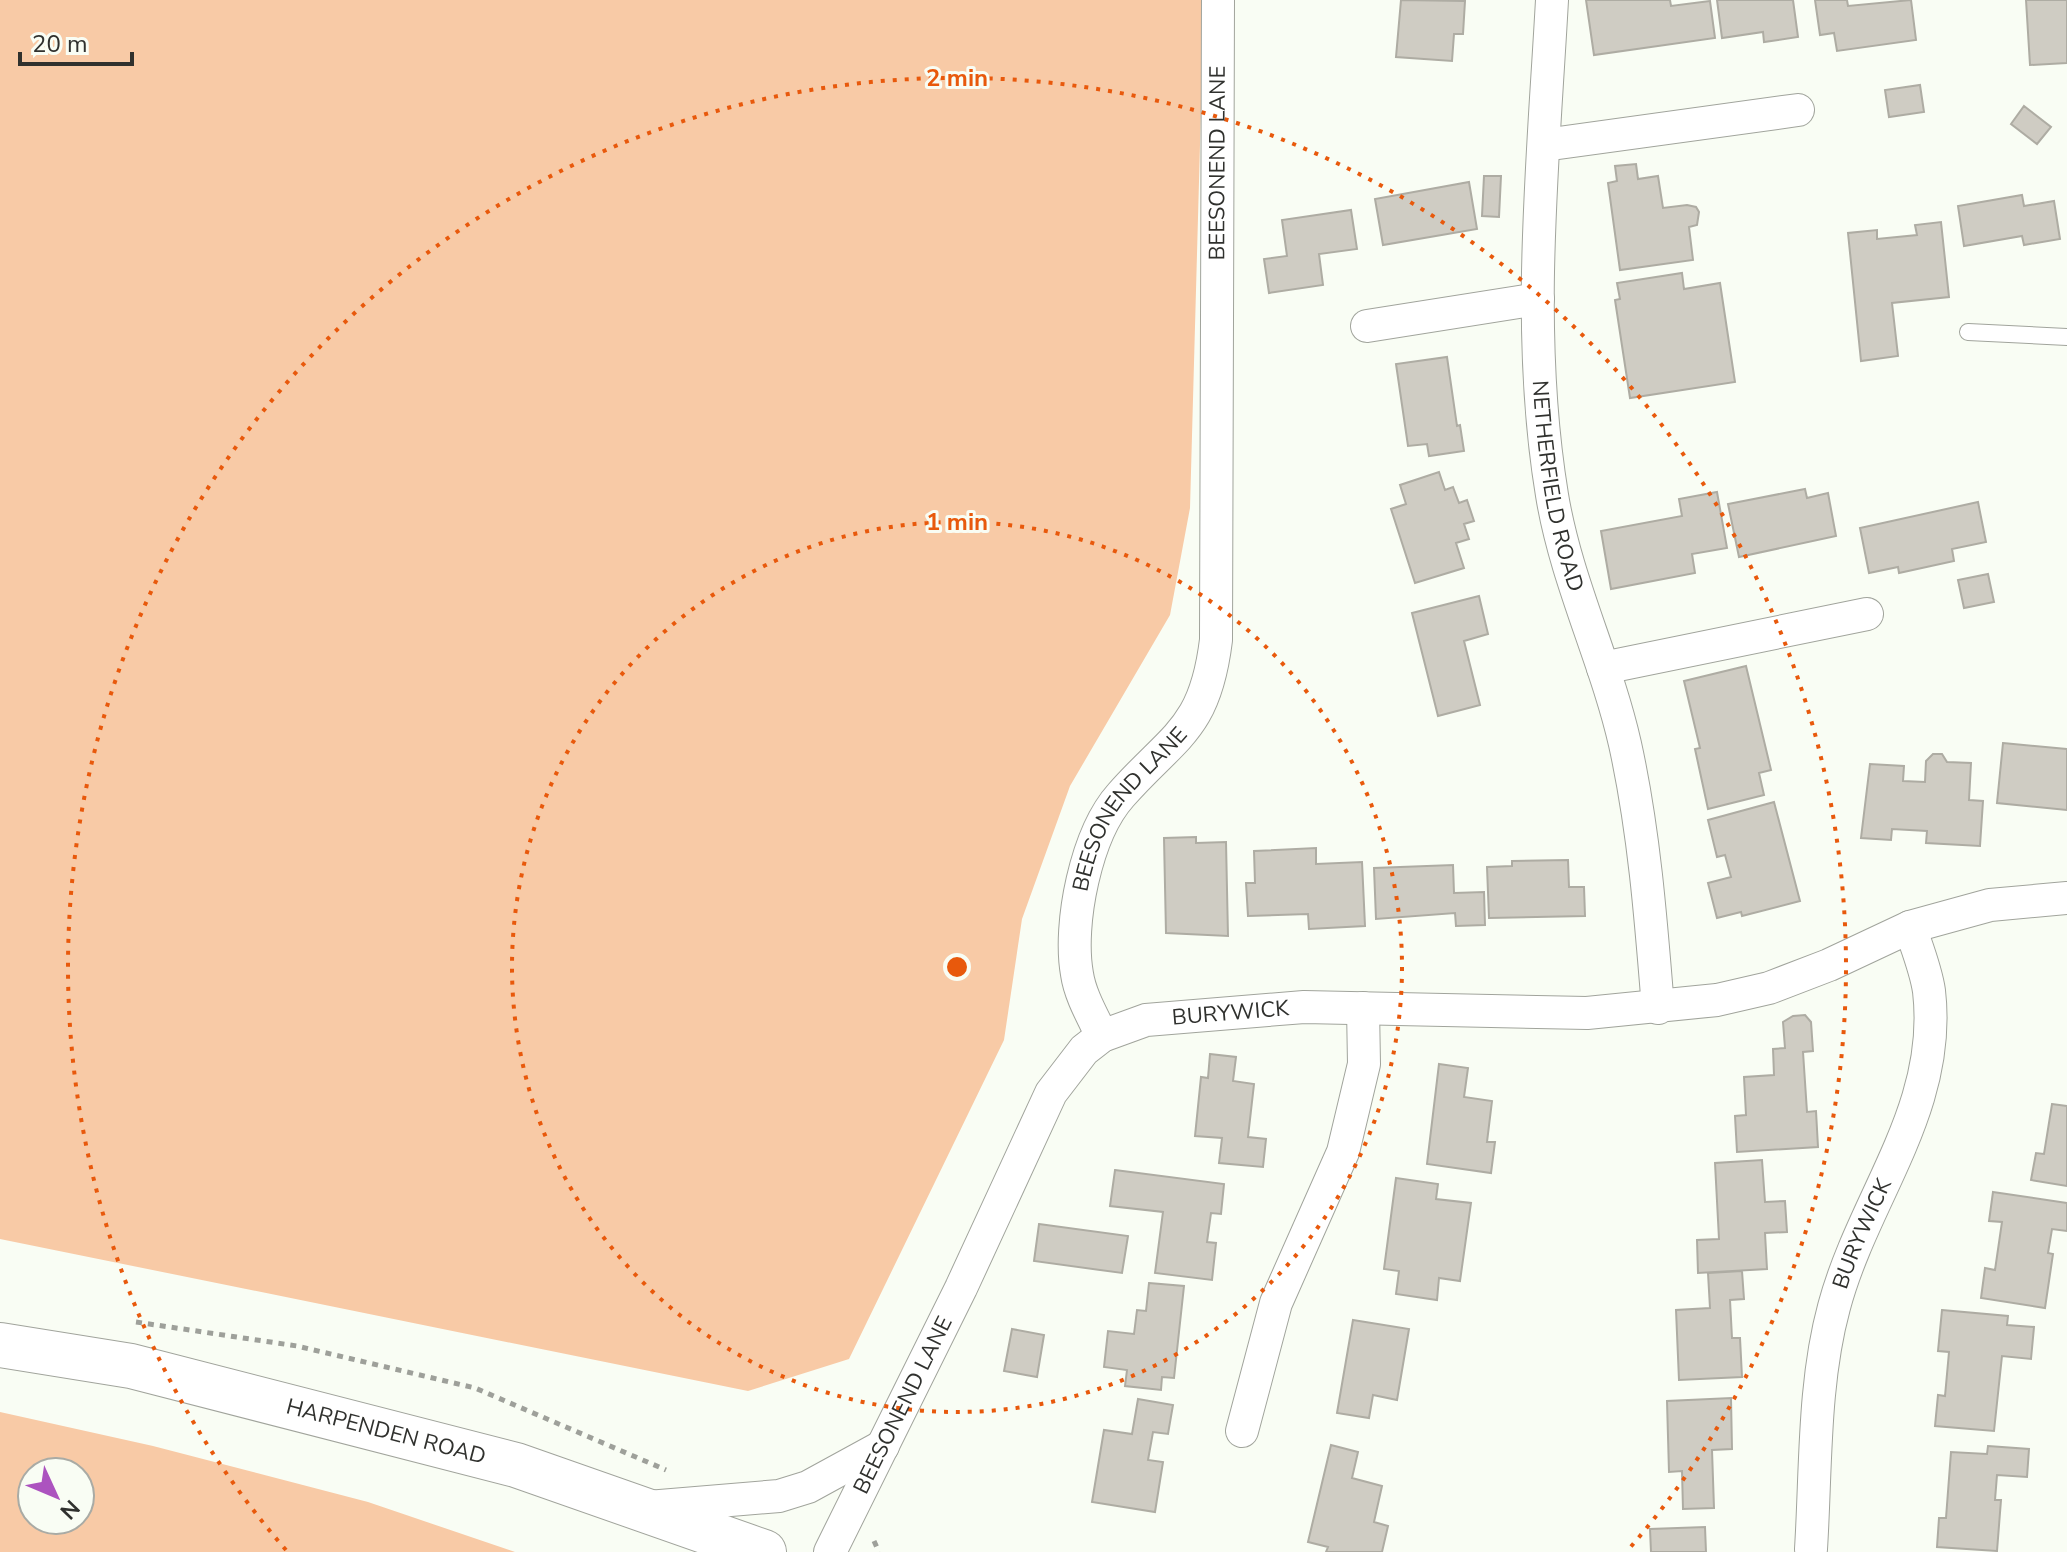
<svg xmlns="http://www.w3.org/2000/svg" width="2067" height="1552" viewBox="0 0 2067 1552" font-family="'Nunito Sans',sans-serif">
  <style>
    .green { fill: #f8caa6; fill-rule: evenodd }
    .building { fill: #cfccc3; stroke: #aeaca3; stroke-width: 2 }
    .lines { fill: none; stroke-linecap: round; stroke-linejoin: round }
    .lane-casing { stroke: #a1a49c; stroke-width: 18 }
    .street-casing { stroke: #a1a49c; stroke-width: 34 }
    .primary-casing { stroke: #a1a49c; stroke-width: 46 }
    .path { stroke: #9ea09a; stroke-width: 5; stroke-dasharray: 6 6; stroke-linecap: butt }
    .lane { stroke: #fff; stroke-width: 16 }
    .street { stroke: #fff; stroke-width: 32 }
    .primary { stroke: #fff; stroke-width: 44 }
    .ring { fill: none; stroke: #e8590c; stroke-width: 4; stroke-dasharray: 4 8 }
    .labels { text-anchor: middle; dominant-baseline: central; stroke-width: 6; stroke-linejoin: round; paint-order: stroke }
    .street-label { font-size: 22px; fill: #30312e; stroke: #f9fdf4 }
    .centre { fill: #e8590c; stroke: #f9fdf4; stroke-width: 4 }
    .ring-label { font-size: 24px; text-anchor: middle; font-weight: bold; fill: #e8590c; stroke: #f9fdf4; stroke-width: 6; stroke-linejoin: round; paint-order: stroke }
  </style>
  <rect width="100%" height="100%" fill="#f9fdf4"/>
  <path class="green" d="M0,0H1204L1190,508L1170,615L1070,786L1022,919L1004,1040L849,1359L748,1391L0,1239Z
    M0,1412L153,1446L368,1502L515,1552H0ZM80,1472V1520H32V1472Z"/>
  <path class="building" d="M1401,0L1465,1L1463,34H1454L1452,61L1396,57Z
    M1586,0H1670L1671,6L1710,1L1715,38L1594,55Z
    M1717,0H1793L1798,37L1764,42L1763,32L1722,38Z
    M1815,0H1847L1848,6L1911,0L1916,40L1837,51L1834,33L1820,35Z
    M2026,0H2067V63L2030,65Z
    M1920,85L1924,112L1889,117L1885,90Z
    M2024,106L2051,127L2037,144L2011,124Z
    M1636,164L1638,179L1658,176L1663,208L1687,205L1696,207L1699,212L1697,225L1689,227L1693,260L1620,270L1608,183L1617,181L1615,166Z
    M1484,176H1501L1499,217L1482,216Z
    M1469,182L1477,229L1383,245L1375,199Z
    M2022,195L2024,206L2054,201L2060,239L2024,245L2022,236L1964,246L1958,206Z
    M1351,210L1357,249L1319,254L1323,285L1269,293L1264,259L1287,256L1282,220Z
    M1941,222L1949,297L1892,303L1898,356L1861,361L1848,233L1877,230V239L1917,235L1915,225Z
    M1682,273L1684,289L1720,283L1735,382L1630,398L1615,300L1620,299L1617,283Z
    M1447,357L1457,426L1460,425L1464,451L1429,456L1427,444L1408,446L1396,364Z
    M1439,472L1445,490L1453,487L1459,503L1467,500L1474,521L1464,524L1469,539L1456,543L1464,568L1415,583L1391,509L1406,504L1400,485Z
    M1805,489L1807,498L1828,493L1836,536L1739,557L1728,504Z
    M1717,492L1727,548L1692,554L1695,573L1611,589L1601,531L1682,516L1679,499Z
    M1978,502L1986,542L1952,549L1954,561L1899,573L1898,567L1869,573L1860,528Z
    M1988,574L1994,602L1964,608L1958,580Z
    M1479,596L1488,634L1464,641L1480,705L1438,716L1412,613Z
    M1746,666L1771,770L1759,773L1764,795L1708,809L1695,749L1700,748L1684,681Z
    M2003,743L2067,749V810L1997,803Z
    M1933,754H1942L1947,762L1971,763L1969,800L1983,801L1980,846L1926,843L1927,831L1892,829L1891,840L1861,838L1870,764L1904,766L1903,781L1925,782L1926,761Z
    M1774,802L1800,901L1742,916L1741,912L1717,918L1708,883L1731,877L1725,855L1717,857L1708,820Z
    M1196,837V843L1226,842L1228,936L1166,933L1164,838Z
    M1316,848V864L1362,862L1365,926L1309,929L1308,914L1248,916L1246,883H1255L1254,851Z
    M1568,860L1569,887H1584L1585,916L1489,918L1487,867L1512,866V861Z
    M1453,865L1454,893L1484,892L1485,925L1456,926L1455,913L1376,919L1374,868Z
    M1805,1015L1811,1022L1813,1051L1803,1052L1807,1112L1816,1111L1818,1147L1737,1152L1735,1116L1746,1115L1744,1077L1774,1075L1773,1049L1785,1048L1783,1022L1793,1016Z
    M1210,1054L1236,1057L1233,1081L1254,1084L1248,1137L1266,1139L1263,1167L1219,1163L1222,1138L1195,1136L1201,1077L1208,1078Z
    M1439,1064L1468,1068L1464,1097L1492,1101L1487,1142H1495L1491,1173L1427,1164Z
    M2052,1104L2067,1106V1186L2031,1180L2036,1153L2044,1154Z
    M1762,1160L1765,1202L1785,1201L1787,1232L1765,1233L1767,1269L1698,1273L1697,1240L1719,1239L1715,1163Z
    M1115,1170L1224,1184L1221,1214L1211,1213L1207,1242L1216,1243L1212,1280L1155,1273L1163,1212L1110,1206Z
    M1396,1178L1438,1184L1436,1199L1471,1203L1460,1281L1439,1278L1437,1300L1396,1294L1399,1271L1384,1269Z
    M1993,1192L2067,1203V1231L2052,1229L2048,1253L2053,1254L2045,1308L1981,1298L1985,1268L1995,1270L2002,1222L1989,1221Z
    M1039,1224L1128,1236L1122,1273L1034,1261Z
    M1742,1271L1744,1299L1730,1300L1732,1338H1740L1742,1377L1679,1380L1676,1310L1710,1308L1708,1273Z
    M1149,1283L1184,1286L1174,1378L1162,1377L1161,1390L1125,1386L1127,1370L1104,1367L1108,1331L1134,1334L1137,1310L1146,1311Z
    M1942,1310L2008,1316L2007,1325L2034,1327L2031,1359L2002,1356L1994,1431L1935,1426L1938,1395L1945,1396L1949,1352L1938,1351Z
    M1353,1320L1409,1329L1397,1400L1373,1395L1369,1418L1337,1413Z
    M1012,1329L1044,1335L1037,1377L1004,1371Z
    M1731,1398L1732,1449L1712,1450L1714,1508L1683,1509L1682,1471L1669,1472L1667,1401Z
    M1138,1399L1173,1405L1168,1434L1153,1432L1148,1460L1163,1462L1155,1512L1092,1502L1104,1430L1132,1434Z
    M1331,1445L1358,1452L1352,1478L1382,1486L1374,1522L1388,1526L1382,1552H1326L1328,1547L1308,1542Z
    M1988,1446L2029,1449L2027,1477L1997,1475L1995,1500H2001L1997,1551L1937,1547L1939,1518H1946L1951,1452L1987,1454Z
    M1705,1527L1706,1552H1651L1650,1529Z"/>
  <g class="lines">
    <g class="lane-casing">
      <path id="lane" d="M1968,332L2067,337"/>
    </g>
    <g class="street-casing">
      <g id="street">
        <path id="s1" d="M1552,0C1543,164 1525,332 1552,495C1566,581 1606,660 1625,744C1644,830 1651,920 1658,1008"/>
        <path d="M1544,145L1798,110"/>
        <path d="M1367,326L1538,299"/>
        <path d="M1603,668L1867,614"/>
        <path id="s2" d="M1102,1036C1093,1017 1080,995 1077,974C1068,924 1086,834 1121,795C1174,735 1205,730 1216,640L1218,0"/>
        <path d="M1242,1431L1276,1303L1343,1152L1364,1064L1363,1008"/>
        <path d="M648,1507L779,1496L808,1487L883,1446"/>
        <path id="s3" d="M1811,1549C1816,1470 1813,1384 1834,1307C1863,1198 1943,1109 1929,991C1926,970 1917,948 1910,927"/>
        <path id="s4" d="M830,1552L961,1288L1051,1093L1084,1050L1102,1036L1146,1020L1304,1007L1587,1013L1717,1000L1769,988L1829,965L1910,927L1990,905L2067,898"/>
      </g>
    </g>
    <g class="primary-casing">
      <g id="primary">
        <path id="s5" d="M0,1345L131,1366L516,1465L764,1552"/>
      </g>
    </g>
    <path class="path" d="M136,1322L297,1346L475,1388L666,1470
      M874,1541L879,1552"/>
    <use href="#lane" class="lane"/>
    <use href="#street" class="street"/>
    <use href="#primary" class="primary"/>
  </g>
  <g class="ring">
    <circle cx="957" cy="967" r="445"/>
    <path d="M286 1550A889 889 0 1 1 1628 1550"/>
  </g>
  <g class="labels">
    <g class="street-label">
      <text stroke="none"><textPath href="#s2" startOffset="920">BEESONEND LANE</textPath></text>
      <text stroke="none"><textPath href="#s1" startOffset="488">NETHERFIELD ROAD</textPath></text>
      <text stroke="none"><textPath href="#s2" startOffset="248">BEESONEND LANE</textPath></text>
      <text stroke="none"><textPath href="#s4" startOffset="718">BURYWICK</textPath></text>
      <text stroke="none"><textPath href="#s3" startOffset="322">BURYWICK</textPath></text>
      <text stroke="none"><textPath href="#s4" startOffset="164">BEESONEND LANE</textPath></text>
      <text stroke="none"><textPath href="#s5" startOffset="396">HARPENDEN ROAD</textPath></text>
    </g>
  </g>
  <circle cx="957" cy="967" r="12" class="centre"/>
  <g class="ring-label">
    <text x="957" y="86">2 min</text>
    <text x="957" y="530">1 min</text>
  </g>
  <g transform="translate(56 1496) rotate(134)"><circle r="38" fill="#f9fdf4" stroke="#a9aba5" stroke-width="2"/>
  <path d="M0-6L14 30L0 20L-14 30Z" fill="#ac53bf"/>
  <text y="-12" font-size="22" font-weight="bold" text-anchor="middle" fill="#30312e">N</text>
  </g>
  <path d="M20 52v12h112v-12" fill="none" stroke="#30312e" stroke-width="4"/>
  <text x="32" y="52" font-size="24" fill="#30312e" stroke="#f9fdf4" stroke-width="6" paint-order="stroke">20 m</text>
</svg>
